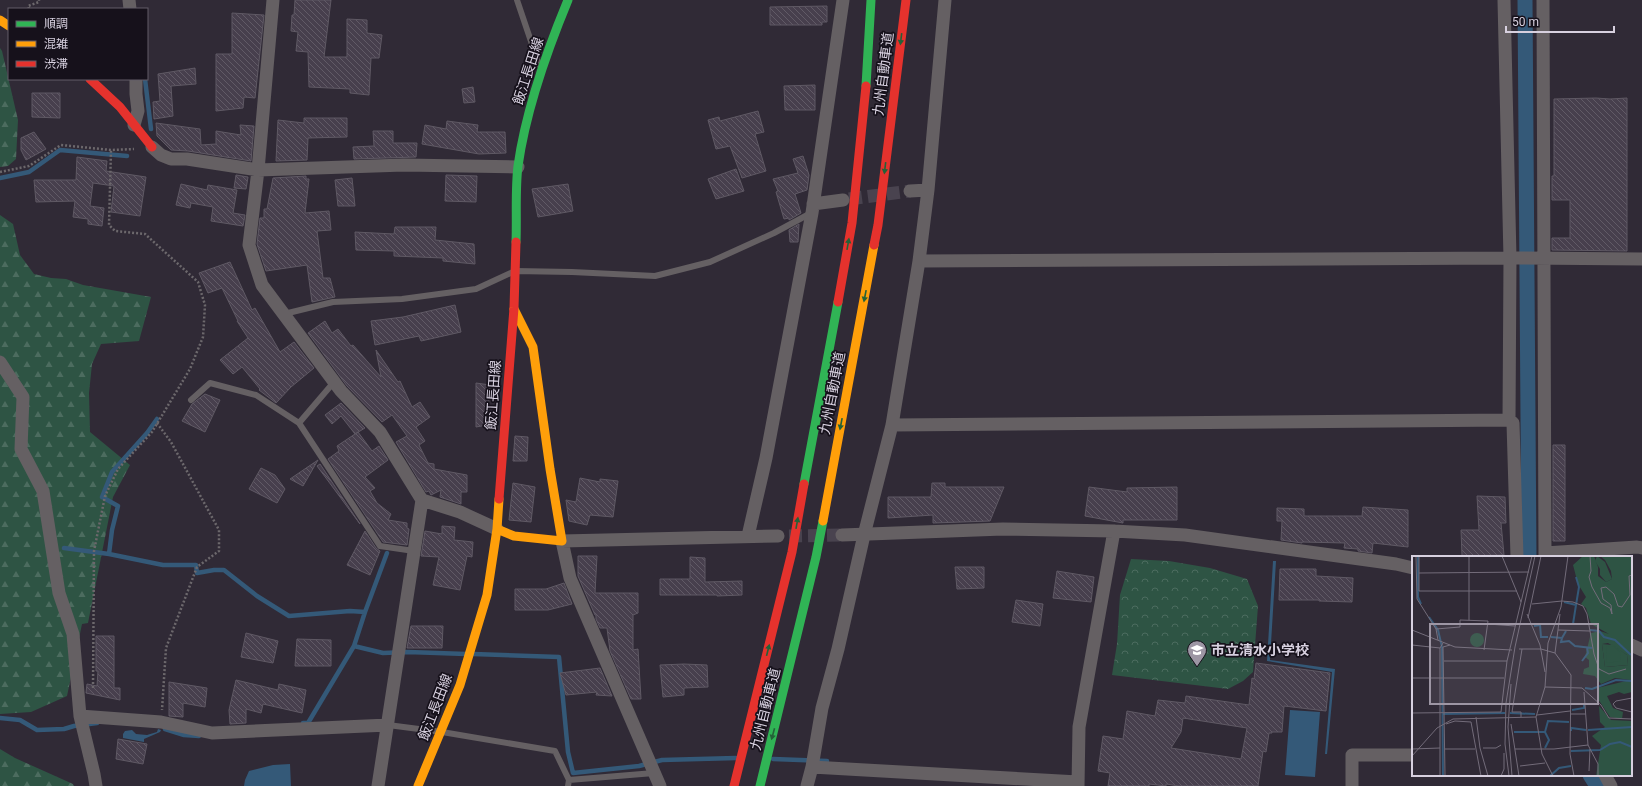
<svg xmlns="http://www.w3.org/2000/svg" width="1642" height="786" viewBox="0 0 1642 786" font-family="Roboto,'Noto Sans JP',sans-serif">
  <style>
    .forest { fill: url(#forest-firs) }
    .park { fill: url(#park-crowns) }
    .water { fill: #345978 }
    .lines { fill: none; stroke-linecap: round; stroke-linejoin: round }
    .stream { stroke: #345978; stroke-width: 4.5 }
    .canal { stroke: #345978; stroke-width: 15 }
    .building { fill: url(#building-back-hatch); stroke: #5f5964; fill-rule: evenodd }
    .street-tunnel { stroke: #49434f; stroke-width: 13; stroke-dasharray: 13 6; stroke-linecap: butt }
    .path { stroke: #6c686c; stroke-width: 2.5; stroke-dasharray: 2 2; stroke-linecap: butt }
    .lane { stroke: #656063; stroke-width: 6 }
    .street { stroke: #656063; stroke-width: 13 }
    .fast { stroke: #30b455; stroke-width: 9 }
    .slow { stroke: #ff9f0a; stroke-width: 9 }
    .jam { stroke: #e5322d; stroke-width: 9 }
    .oneway { fill: #236238 }
    .labels { text-anchor: middle; dominant-baseline: central; stroke-width: 3.5; stroke-linejoin: round; paint-order: stroke }
    .street-label { font-size: 14px; fill: #d7d0df; stroke: #16111b }
    .poi-label { font-size: 14px; font-weight: bold; fill: #d7d0df; stroke: #16111b; text-anchor: start }
    .inset-river { fill: none; stroke: #345978; stroke-width: 2 }
    .inset-road { fill: none; stroke: #736c7a; stroke-width: 1 }
    .view { fill: #9d96a4; fill-opacity: 0.15; stroke: #9d96a4; stroke-width: 2 }
    .inset-edge { fill: none; stroke: #d7d0df; stroke-width: 2 }
  </style>
  <defs>
    <pattern id="forest-firs" width="22" height="20" patternUnits="userSpaceOnUse"><rect width="22" height="20" fill="#2e5444"/><path d="M5 1l3.5 6h-7zM16 11l3.5 6h-7z" fill="#4c6c5f"/></pattern>
    <pattern id="park-crowns" width="20" height="18" patternUnits="userSpaceOnUse"><rect width="20" height="18" fill="#2e5444"/><path d="M2 6a3 3 0 1 1 6 0M12 15a3 3 0 1 1 6 0" fill="none" stroke="#4c6c5f"/></pattern>
    <pattern id="building-back-hatch" width="6" height="6" patternUnits="userSpaceOnUse"><rect width="6" height="6" fill="#473f4d"/><path d="M-1 5l2 2M0 0l6 6M5-1l2 2" fill="none" stroke="#615a66"/></pattern>
  </defs>
  <rect width="100%" height="100%" fill="#302a36"/>
  <path class="forest" d="M0,48L2,51L18,120L16,159L8,166L0,167Z
    M0,215L13,224L20,255L34,274L51,278L66,279L83,285L151,297L139,341L101,344L92,364L89,393L90,432L130,465L113,497L88,623L82,624L67,696L31,712L0,714Z
    M0,749L15,758L73,784L74,786H0Z"/>
  <path class="park" d="M1131,559L1169,561L1210,568L1247,579L1258,606L1253,672L1243,681L1228,689L1112,675L1117,644L1120,595Z"/>
  <path class="water" d="M1273,561H1276L1270,660L1335,669L1327,754H1325L1332,672L1267,661Z
    M1290,710L1320,712L1315,777L1285,775Z
    M158,729L161,730L160,732L144,739V742L123,738V734L125,731L132,730L136,734L147,735L157,732Z
    M290,764L291,786H244L245,780L249,771L273,765Z"/>
  <g class="lines">
    <path class="stream" d="M145,79L151,129
      M0,178L29,172L60,150L127,156
      M64,548L109,554L163,565H196L197,573L214,570H224L257,596L289,616L350,611L365,612L354,646
      M109,554L112,530L118,506L102,497L112,472L147,433L157,419
      M365,612L387,553
      M473,654L559,657L568,752L573,773L639,766L662,760L736,758
      M0,718L20,720L37,730L64,729L74,726L97,723
      M303,723H308L354,646L383,653L408,652L466,654
      M165,729L184,735L199,736
      M773,759L827,761"/>
    <path class="canal" d="M1525,0L1529,557
      M1590,775L1597,786"/>
  </g>
  <path class="building" d="M295,0H331L324,57H347V19L367,20V33L382,35L379,58H371L369,95L350,93V89L309,87L308,52L296,51L298,32L291,31L292,15H294Z
    M827,6V22H822V25H770V7Z
    M232,13L264,15L255,98L244,97L243,108L216,111V54H232Z
    M195,68L196,84L171,86L173,116L154,119L153,102L160,101L158,74Z
    M815,85V110H785L784,86Z
    M473,87L475,102L464,103L462,89Z
    M32,93H60V118L32,117Z
    M1596,98L1610,99L1627,98V251L1552,250V238H1570V200H1552V176H1554V99Z
    M758,111L764,132L755,134L766,171L742,178L730,146L716,149L708,120L719,117L720,121Z
    M304,118H347V137L308,138L307,160L276,161L278,120L304,123Z
    M447,121L478,125L477,132H505L506,153L479,154L422,144L425,125L446,129Z
    M156,123L200,129L201,145L216,144V131L241,135L240,125L254,126L251,161L188,151L171,150L157,136Z
    M373,131H393V143H417L416,157L354,159L353,147L374,146Z
    M34,132L46,149L26,160L21,150V138Z
    M803,156L809,175L807,190L795,194L801,213L789,220V218L784,219L776,192L778,191L773,179L798,173L793,159Z
    M77,157L107,161L106,171L146,177L140,216L111,212L114,186L93,183L90,206L104,208L102,226L88,224V219L73,217L75,201L36,202L34,180H76Z
    M736,169L744,191L716,199L708,179Z
    M236,175L248,177L246,189L234,188Z
    M446,175L477,176L476,202L445,201Z
    M306,176V179H309L305,213L329,211L331,230L317,231L323,278H330L335,297L312,302L307,265L266,271L257,244L260,218H264V209H267L273,178Z
    M352,178L355,206H338L335,180Z
    M181,184L207,190L208,185L237,190L233,213L245,215L243,226L211,221L213,207L191,203L190,208L176,205Z
    M568,184L573,211L538,217L532,189Z
    M799,224L798,242H790L789,230Z
    M395,227H436L435,240L474,244L475,264L443,261V258L394,256V251L356,250L355,232L394,234Z
    M230,262L252,310L255,308L280,352L294,342L314,368L291,387L276,403L259,390L260,389L242,367L233,374L220,360L248,338L237,321H238L222,288L208,293L199,273Z
    M455,305L461,332L421,341L419,336L375,345L371,321L403,317Z
    M325,321L332,333L338,329L351,346L353,345L381,377L376,350L398,382L400,381L412,407L420,402L430,417L416,427L425,441L419,445L428,463L434,464V469L467,475V492H461V504L440,497L441,490L431,495L429,491L426,492L396,442L407,436L392,415L382,422L347,386L308,333Z
    M476,383L490,385L487,425L476,427Z
    M205,394L220,400L205,432L182,421L192,404Z
    M341,403L365,428L355,434L341,416L332,424L325,415Z
    M358,432L372,451L379,446L388,460L365,477L375,488L370,491L377,503L391,514L388,520L407,523V528L409,529L407,545L383,542L328,459L339,451L337,446Z
    M515,436L528,437L527,461H513Z
    M1553,445H1565V541H1553Z
    M318,460L303,486L290,479Z
    M320,464L360,524L317,466Z
    M261,468L275,475L285,489L277,503L249,489Z
    M580,478L600,482V479L618,481L613,517L590,515L587,525L569,521L566,500L576,502Z
    M513,483L535,487L531,522L509,520Z
    M932,483H945V487H1004L990,521L933,523V515L888,518V497H931Z
    M1089,487L1127,492V488L1177,487V520H1123V523L1085,516Z
    M1477,496L1505,497L1506,523H1501L1504,555L1462,556L1461,530H1479Z
    M1363,507L1408,510V547L1373,543L1372,553L1358,551V549L1344,548L1345,543L1302,542V543L1281,540L1282,521H1277V508L1304,509V516H1362Z
    M442,526L455,527L454,540L473,542L472,557L467,556L460,590L433,585L439,557L421,556L425,531L442,534Z
    M365,531L376,548L380,551L370,575L347,565Z
    M578,556H597L595,593H638V613L633,615V650L638,649L641,699H631L610,651L607,628H600L596,619V615H595L578,576Z
    M690,557L705,558V582L742,581V595L717,596V595H660V579H690Z
    M955,567H984V588L957,589Z
    M1280,569H1316V576L1353,578L1352,602L1319,601V600H1279Z
    M1057,571L1094,577L1091,602L1053,598Z
    M564,583L572,604L548,610H515V589H546Z
    M1016,600L1043,604L1040,626L1012,622Z
    M411,626H443L442,648H407Z
    M246,633L278,641L273,663L241,657Z
    M96,636H114V688H120V700L86,693L87,684L97,686L98,671H96Z
    M297,639L331,640V666H295Z
    M1256,663L1330,673L1326,711L1284,706L1282,732H1272V733H1269L1266,752L1263,751L1258,786H1179L1166,784V786L1149,784V786H1108L1110,773L1098,771L1103,736L1123,739L1127,711L1155,716L1158,700L1185,703L1186,696L1249,705L1252,678L1254,679ZM1183,718L1247,728L1241,759L1171,748L1181,732Z
    M684,664L707,665L708,687L684,688V695L663,697L660,665Z
    M600,668L612,696L596,695L597,692L566,695L560,673Z
    M236,680L278,690L279,684L306,690L302,713L263,704L261,713L246,709V723L230,724L229,710Z
    M169,682L207,688L205,707L183,703V717L169,716Z
    M118,739L147,744L143,764L116,759Z"/>
  <g class="lines">
    <path class="street-tunnel" d="M849,199L910,191
      M789,536L842,535"/>
    <path class="path" d="M29,9L28,6L39,2V0
      M0,172L29,166L61,145L111,150L134,149
      M157,423L171,442L219,530V551L197,567L166,648L162,710
      M93,688L94,551L105,496L118,469L152,432L190,369L203,337L205,305L198,282L145,234L115,231L109,225L111,150"/>
    <path class="lane" d="M517,0L539,65
      M284,314L333,302L402,299L476,289L515,271L572,272L655,276L710,262L774,233L811,213
      M334,382L299,423L380,546L414,551
      M191,400L210,383L256,395L299,423
      M388,725L442,732L555,751L569,780
      M568,786L569,780L654,773"/>
    <path class="street" d="M129,0L130,9
      M273,0L258,170L249,245L262,285L341,391L380,432L422,500L378,786
      M1504,0L1510,258L1509,420
      M1543,0L1545,557
      M134,125L138,111L136,94V79
      M152,147L161,155L171,159H187L258,170L404,165L518,167
      M910,191L928,190
      M813,204L843,200
      M919,261L1510,258L1642,259
      M0,362L23,397L21,449L43,491L59,593L73,634L80,716L94,774L96,786
      M892,425L1509,420L1513,423L1517,557
      M422,500L460,512L497,529
      M842,535L1003,529L1114,531L1185,535L1396,564L1413,568
      M748,536L766,458L812,213L843,0
      M1545,553L1637,547L1642,548
      M1631,645L1642,650
      M80,716L161,722L212,733L388,725
      M812,767L1078,782
      M1605,775L1611,786
      M660,786L570,578L562,541L778,536
      M807,786L812,767L822,708L838,649L864,535L892,425L919,261L928,190L945,0
      M1078,786L1079,727L1114,531
      M1352,786V755H1413"/>
    <path class="fast" d="M866,86L871,0
      M516,242C517,218 515,190 518,166C526,109 546,53 568,0
      M804,484L838,302
      M760,786L816,557L823,521"/>
    <path class="slow" d="M0,20L9,26
      M823,521L874,245
      M497,529L514,536L562,541L550,469L533,347L514,309
      M418,786L460,685L487,595L497,529L499,499"/>
    <path class="jam" d="M90,79L120,107L152,147
      M874,245L878,225L906,0
      M838,302L852,223L866,86
      M499,499L514,308L516,242
      M734,786L792,552L804,484"/>
  </g>
  <defs><path id="oneway-solid" d="M-6-.8H1V-3.2L6.5 0L1 3.2V.8H-6Z"/></defs>
  <g class="oneway">
    <use href="#oneway-solid" transform="translate(901 39) rotate(97)"/>
    <use href="#oneway-solid" transform="translate(885 168) rotate(97)"/>
    <use href="#oneway-solid" transform="translate(848 244) rotate(-80)"/>
    <use href="#oneway-solid" transform="translate(865 296) rotate(101)"/>
    <use href="#oneway-solid" transform="translate(841 424) rotate(101)"/>
    <use href="#oneway-solid" transform="translate(797 523) rotate(-80)"/>
    <use href="#oneway-solid" transform="translate(768 650) rotate(-76)"/>
    <use href="#oneway-solid" transform="translate(773 734) rotate(105)"/>
  </g>
  <defs>
    <g id="school-pin" transform="scale(1)"><path d="M0 17L-7.5 6A9.5 9.5 0 1 1 7.5 6Z" fill="#9d96a4" stroke="#16111b"/><path d="M0-5L7-2L0 1L-7-2ZM-4 1L0 2.5L4 1V4Q0 6-4 4Z" fill="#fff"/></g>
  </defs>
  <g fill-rule="evenodd">
    <use href="#school-pin" x="1197" y="650"/>
  </g>
  <g class="labels">
    <g class="street-label">
      <text transform="translate(528 71) rotate(-72)">飯江長田線</text>
      <text transform="translate(883 74) rotate(-83)">九州自動車道</text>
      <text transform="translate(832 393) rotate(-79)">九州自動車道</text>
      <text transform="translate(493 395) rotate(-86)">飯江長田線</text>
      <text transform="translate(435 707) rotate(-69)">飯江長田線</text>
      <text transform="translate(765 709) rotate(-76)">九州自動車道</text>
    </g>
    <g class="poi-label">
      <text x="1211" y="650">市立清水小学校</text>
    </g>
  </g>
  <g transform="translate(1412 556)">
    <rect width="220" height="220" fill="#302a36"/>
    <path d="M171,0H182L186,11V20L194,26L200,23L199,15L193,4L188,0H220V136L212,138L207,136L195,140L201,152L211,156L210,163L198,161L186,143L185,132L218,124L203,122L189,128L183,120L171,118L172,113L177,111V104L173,101L179,77L188,75L197,78L179,68L174,52L169,48L174,41L166,28L161,9ZM196,87L215,99L216,109L193,111L190,88ZM187,150L199,164L220,165V220H184L189,189L180,180L193,171L188,166Z" fill="#2e5444" fill-rule="evenodd"/>
    <path d="M185,0L193,6L200,23L194,26L188,19V13L183,5ZM58 84a7 7 0 1 1 14 0a7 7 0 1 1-14 0ZM190,88L201,89L215,99L216,109L193,111Z" fill="#2e5444"/>
    <path d="M195,90L202,91L208,96L209,105L194,107Z" fill="#2e5444"/>
    <path class="inset-river" d="M6,0V41L9,48M152,46L164,49L167,31L164,21M17,61L26,74L30,91L31,220M161,68L164,49M122,70L128,69L129,81H136M178,74L187,75L192,81L203,84L219,99M139,81L150,82L154,75M150,82L149,86L157,85L163,90L180,92M170,105L176,97L175,92M173,132L180,133L204,124L220,125M160,154L172,152V149M98,157L123,158M30,158L93,157M176,174L220,171M159,175V172L174,174M102,176H133L137,184L133,192M133,176L136,165L157,166M159,195L188,194L198,188L208,186L220,191M138,220L147,212L159,210"/>
    <path class="inset-road" d="M4,0L5,43L24,73L26,84M7,0V35H105M57,0V64M90,0L109,46M178,0L179,15L177,21L180,31L189,47L198,52L200,58L199,49L191,43L189,32L194,31L202,38L206,50L210,51L218,39L217,20L220,19M7,17L117,16M120,48L150,45L161,46L171,50L175,58L182,98L187,113L197,118L214,113M115,58L128,89L133,116M116,62L129,0M76,68L103,70M24,73L48,71V64L76,65L72,94M0,74L43,91L100,94M146,74L178,75M0,89L28,92M107,93H129L143,97L159,119L158,198L162,220M143,97L148,58M32,105H95M0,122H92M99,128L96,171L100,220M133,131L170,132L189,149L197,162L220,163M172,136L176,189L186,208V220M220,142L204,145L201,148L204,152L220,156M89,156L95,105L120,0M0,157L89,156M158,158H174M125,159L158,155M64,161L68,192L76,220M109,161V156H100L110,93M34,168L43,165L59,166L69,220M99,168L107,220M71,192H84L89,189M0,193L28,192M33,193H63M103,193H142L176,189M0,200L25,172L41,163L124,161M108,210L133,207M177,215L178,193M28,220V92L31,87M33,220L31,91L38,89M89,220L92,213V197M97,220L93,188L94,147L103,91L123,0M141,220L130,198L124,161L133,131L136,87L149,51L156,0"/>
    <path class="view" d="M18,68H186V148H18Z"/>
    <rect width="220" height="220" class="inset-edge"/>
  </g>
  <rect x="8" y="8" width="140" height="72" fill="#16111b" stroke="#635d69"/>
  <rect x="16" y="21" width="20" height="6" fill="#30b455" stroke="#635d69"/>
  <text x="44" y="28" font-size="12" fill="#d7d0df">順調</text>
  <rect x="16" y="41" width="20" height="6" fill="#ff9f0a" stroke="#635d69"/>
  <text x="44" y="48" font-size="12" fill="#d7d0df">混雑</text>
  <rect x="16" y="61" width="20" height="6" fill="#e5322d" stroke="#635d69"/>
  <text x="44" y="68" font-size="12" fill="#d7d0df">渋滞</text>
  <path d="M1506 26v6h108v-6" fill="none" stroke="#d7d0df" stroke-width="2"/>
  <text x="1512" y="26" font-size="12" fill="#d7d0df" stroke="#16111b" stroke-width="3" paint-order="stroke">50 m</text>
</svg>
